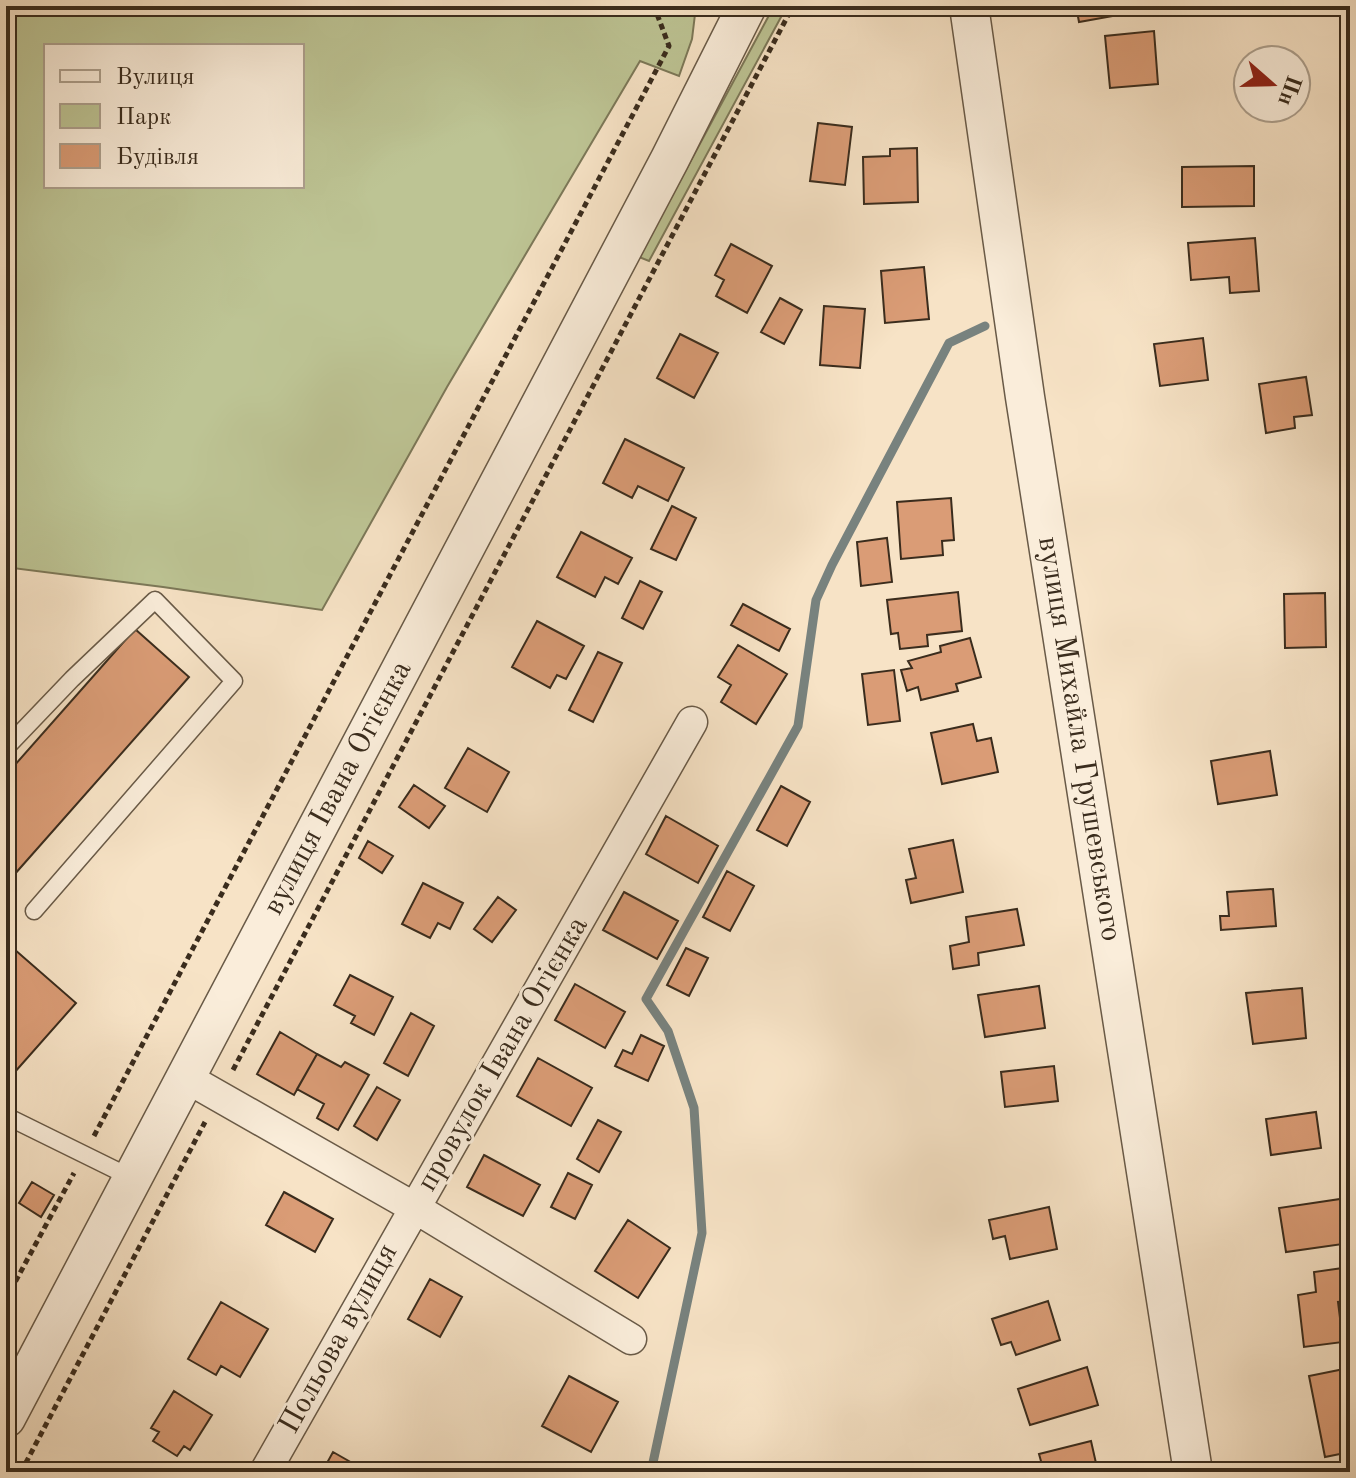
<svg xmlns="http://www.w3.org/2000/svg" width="1356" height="1478" viewBox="0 0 1356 1478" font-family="'Old Standard TT',serif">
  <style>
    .green { fill: #bdc494; stroke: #7c7858; stroke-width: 2; fill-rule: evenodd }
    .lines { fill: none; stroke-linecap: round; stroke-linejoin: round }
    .stream { stroke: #78827e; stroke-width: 9 }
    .building { fill: #da9c76; stroke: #3a2c1d; stroke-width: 2 }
    .service-casing { stroke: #695a47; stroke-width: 19 }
    .minor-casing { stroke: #695a47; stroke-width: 33 }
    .tertiary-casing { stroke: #695a47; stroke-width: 41 }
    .path { stroke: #3a2c1d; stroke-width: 5; stroke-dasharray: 6 4; stroke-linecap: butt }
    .service { stroke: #faedda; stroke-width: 16 }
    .minor { stroke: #faedda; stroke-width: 30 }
    .tertiary { stroke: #faedda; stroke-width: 38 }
    .labels { text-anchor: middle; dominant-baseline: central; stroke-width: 6; stroke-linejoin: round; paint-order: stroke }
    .street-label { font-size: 30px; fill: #3a2c1d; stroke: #faedda }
  </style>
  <rect width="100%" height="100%" fill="#f7e3c6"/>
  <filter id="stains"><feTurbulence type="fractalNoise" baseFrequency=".0025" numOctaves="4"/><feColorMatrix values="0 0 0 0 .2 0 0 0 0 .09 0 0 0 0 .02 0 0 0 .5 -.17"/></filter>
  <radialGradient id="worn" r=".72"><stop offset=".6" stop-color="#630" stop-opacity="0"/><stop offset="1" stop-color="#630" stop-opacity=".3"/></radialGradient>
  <path class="green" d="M6,6H696L692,39L679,76L640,61L447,387L322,610L163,587L13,568L6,577ZM46,46H302V186H46Z
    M774,6H787L649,261L639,257Z"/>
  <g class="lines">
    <path class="stream" d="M651,1472L702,1233L694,1108L668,1031L646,999L798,726L816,600L832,565L949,343L985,326"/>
  </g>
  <path class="building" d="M1076,6H1125L1112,8L1113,16L1079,22Z
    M1154,31L1158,84L1110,88L1105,36Z
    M818,123L852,127L845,185L810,181Z
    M917,148L918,202L864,204L863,157L890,156V149Z
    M1254,166V206L1182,207V167Z
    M1255,238L1259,291L1230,293L1229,277L1191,280L1188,243Z
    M731,244L772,266L747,313L716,296L724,280L715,275Z
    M924,267L929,319L885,323L881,271Z
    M780,298L802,310L784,344L761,332Z
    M824,306L865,309L860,368L820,365Z
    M680,334L718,353L694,398L657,378Z
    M1203,338L1208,380L1160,386L1154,344Z
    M1306,377L1312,415L1294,417L1295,428L1266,433L1259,384Z
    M625,439L684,468L668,501L638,486L632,498L603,483Z
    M951,498L954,540L942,541L943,555L901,559L897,502Z
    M672,506L696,518L676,560L651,549Z
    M581,532L632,558L618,584L605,577L595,597L557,577Z
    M887,538L892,582L861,586L857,542Z
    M640,581L662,592L643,629L622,618Z
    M958,592L962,631L927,635L928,646L900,649L898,633L891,634L887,600Z
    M1325,593L1326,647L1285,648L1284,594Z
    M743,604L790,629L779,651L731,625Z
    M537,621L584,646L566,679L557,675L550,688L512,667Z
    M135,629L189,677L6,884V775Z
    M970,638L981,677L956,684L958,691L921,700L918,687L907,691L901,670L912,668L908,661L941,652L940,646Z
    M738,645L787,674L756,724L721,702L731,685L718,677Z
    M598,652L622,663L593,722L569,710Z
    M894,670L900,721L868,725L862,674Z
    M973,724L977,741L991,738L998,772L942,784L931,733Z
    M468,748L509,772L487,812L445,788Z
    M1270,751L1277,795L1218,804L1211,761Z
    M414,785L445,806L429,828L399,807Z
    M781,786L810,802L787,846L757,830Z
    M666,816L718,846L698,883L646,854Z
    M953,840L963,892L911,903L906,880L916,878L909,849Z
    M368,841L393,856L382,873L359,858Z
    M727,871L754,886L730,931L703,917Z
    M423,883L463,903L450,929L438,923L430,938L402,924Z
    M1273,889L1276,926L1221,930L1220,916H1229L1227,892Z
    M624,892L678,921L657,959L603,930Z
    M498,897L516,910L492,942L474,929Z
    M1017,909L1024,945L978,953L979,965L953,969L950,946L969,942L966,917Z
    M6,942L76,1003L6,1082Z
    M686,948L708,958L689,996L667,985Z
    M350,975L393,997L374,1035L351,1023L355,1016L334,1005Z
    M575,984L625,1012L605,1048L555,1020Z
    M1039,986L1045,1028L985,1037L978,995Z
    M1302,988L1306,1038L1253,1044L1246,993Z
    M411,1013L434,1026L408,1076L384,1063Z
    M280,1032L317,1054L294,1095L257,1074Z
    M641,1035L664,1046L648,1081L615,1066L623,1050L632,1054Z
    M317,1054L341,1067L345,1062L369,1075L338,1130L317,1118L324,1104L297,1089Z
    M538,1058L592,1088L571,1126L517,1096Z
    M1054,1066L1058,1101L1005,1107L1001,1072Z
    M377,1087L400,1100L377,1140L354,1126Z
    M1316,1112L1321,1148L1271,1155L1266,1119Z
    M598,1120L621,1132L599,1172L577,1159Z
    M484,1155L540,1185L523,1216L467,1187Z
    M568,1173L592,1185L575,1219L551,1207Z
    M32,1182L54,1195L41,1217L19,1203Z
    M284,1192L333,1219L315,1252L266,1225Z
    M1347,1198L1350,1243L1286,1252L1279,1208Z
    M1049,1207L1057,1249L1010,1259L1005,1236L993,1239L989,1220Z
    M628,1220L670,1248L638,1298L595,1271Z
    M1350,1267V1301L1338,1302L1343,1342L1304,1347L1298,1295L1316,1292L1314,1272Z
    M430,1279L462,1297L440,1337L408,1319Z
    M1048,1301L1060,1340L1016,1355L1011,1342L1001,1345L992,1319Z
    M221,1302L268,1329L240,1377L221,1366L216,1375L188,1359Z
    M1087,1367L1098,1405L1030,1425L1018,1389Z
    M1344,1369L1350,1399V1452L1325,1457L1309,1376Z
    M569,1376L618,1402L591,1452L542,1426Z
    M174,1391L212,1415L190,1450L184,1446L177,1456L153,1441L159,1432L151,1428Z
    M1091,1441L1098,1472H1044L1039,1454Z
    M333,1452L368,1472H322Z"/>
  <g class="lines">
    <g class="service-casing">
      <path id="service" d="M6,748L72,679L155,600L234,681L34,911
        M6,1116L132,1178"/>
    </g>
    <g class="minor-casing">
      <path id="minor" d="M185,1077L415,1208L265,1472
        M631,1339L415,1208L692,722"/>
    </g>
    <g class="tertiary-casing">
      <path id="tertiary" d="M969,6L1025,397L1193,1472
        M6,1418L670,159L747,6"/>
    </g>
    <path class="path" d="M233,1070L793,6
      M94,1136L669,46L654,6
      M6,1299L74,1173
      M21,1472L205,1122"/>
    <use href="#service" class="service"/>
    <use href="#minor" class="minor"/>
    <use href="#tertiary" class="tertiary"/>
  </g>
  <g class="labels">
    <g class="street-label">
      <text transform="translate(1079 739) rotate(81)">вулиця Михайла Грушевського</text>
      <text transform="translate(338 788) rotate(-62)">вулиця Івана Огієнка</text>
      <text transform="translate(503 1054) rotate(-60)">провулок Івана Огієнка</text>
      <text transform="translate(339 1339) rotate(-61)">Польова вулиця</text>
    </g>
  </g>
  <rect width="1356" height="1478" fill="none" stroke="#f7e3c6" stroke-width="32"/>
  <rect x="8" y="8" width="1340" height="1462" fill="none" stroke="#3a2c1d" stroke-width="4"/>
  <rect x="16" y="16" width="1324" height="1446" fill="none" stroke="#3a2c1d" stroke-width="2"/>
  <rect x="44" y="44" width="260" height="144" fill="#faedda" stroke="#ada08e" stroke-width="2"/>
  <rect x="60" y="70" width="40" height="12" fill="#faedda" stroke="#ada08e" stroke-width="2"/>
  <text x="116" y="84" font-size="24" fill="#3a2c1d">Вулиця</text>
  <rect x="60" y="104" width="40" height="24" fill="#bdc494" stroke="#ada08e" stroke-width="2"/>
  <text x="116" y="124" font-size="24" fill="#3a2c1d">Парк</text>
  <rect x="60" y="144" width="40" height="24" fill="#da9c76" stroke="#ada08e" stroke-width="2"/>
  <text x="116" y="164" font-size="24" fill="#3a2c1d">Будівля</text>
  <g transform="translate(1272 84) rotate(110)"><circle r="38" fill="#faedda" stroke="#ada08e" stroke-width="2"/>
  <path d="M0-6L14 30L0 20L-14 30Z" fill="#8f2418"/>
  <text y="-12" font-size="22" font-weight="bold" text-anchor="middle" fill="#3a2c1d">Пн</text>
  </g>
  <rect width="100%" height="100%" filter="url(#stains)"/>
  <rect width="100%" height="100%" fill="url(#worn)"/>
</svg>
